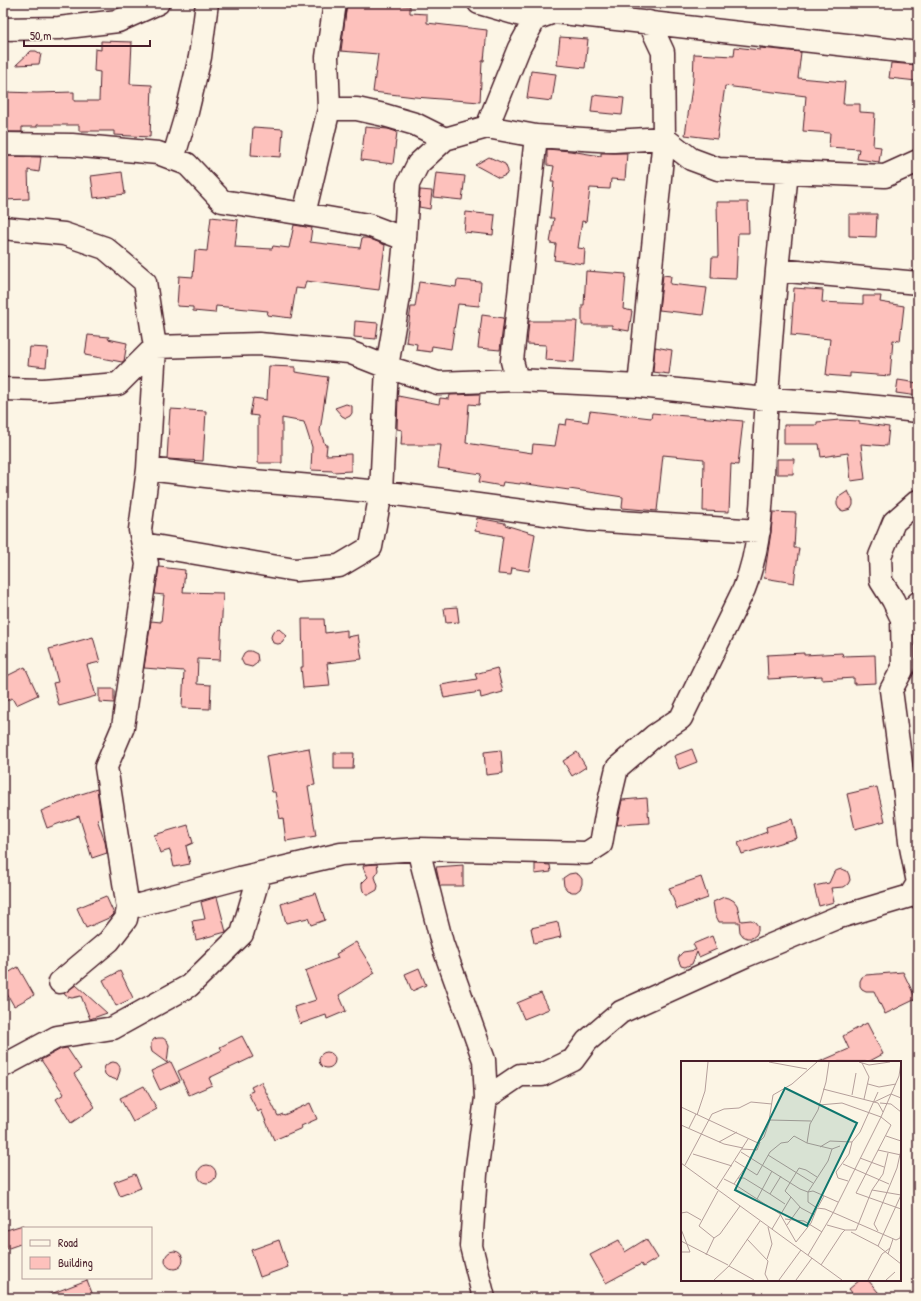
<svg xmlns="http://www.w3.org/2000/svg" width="921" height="1301" viewBox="0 0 921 1301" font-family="'Patrick Hand',sans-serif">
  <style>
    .building { fill: #fdc1bc; stroke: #4a1f2b }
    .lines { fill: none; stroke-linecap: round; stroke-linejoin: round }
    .minor-casing { stroke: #4a1f2b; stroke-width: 25 }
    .minor { stroke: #fcf5e5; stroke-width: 22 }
    .inset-road { fill: none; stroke: #b59f9b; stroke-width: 1 }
    .view { fill: #0f766e; fill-opacity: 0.15; stroke: #0f766e; stroke-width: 2 }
    .inset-edge { fill: none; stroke: #4a1f2b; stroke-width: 2 }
  </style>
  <rect width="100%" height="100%" fill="#fcf5e5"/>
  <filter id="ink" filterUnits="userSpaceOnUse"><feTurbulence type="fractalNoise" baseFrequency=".025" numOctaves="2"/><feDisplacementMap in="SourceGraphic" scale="8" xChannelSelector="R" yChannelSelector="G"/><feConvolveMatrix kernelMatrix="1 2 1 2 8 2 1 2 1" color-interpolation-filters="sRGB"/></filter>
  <g filter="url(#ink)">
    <path class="building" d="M347,3H378V4L410,6V13L427,14V23L487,30L484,61H482L480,102L415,97L373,92L378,54L341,51Z
      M560,37L588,39L585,68L557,65Z
      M101,41L132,42L130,84L152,85L150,137L114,135V131H79V125H37V127H22V132H5V92L37,93L74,92V101H99L100,72L94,71L95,49L101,50Z
      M735,47L760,50V48L801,52L798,78L845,82L843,104H860V112L875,113L873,146L881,147L879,162L857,159L859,149L829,147L830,133L803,131L806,96L725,86L717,139L685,135L693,81L694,54L734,56Z
      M31,51H36L41,54L39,64L16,65Z
      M891,63L918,65L917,81L889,78Z
      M531,71L556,74L552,101L527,98Z
      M593,95L624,98L622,115L591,112Z
      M253,127L283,129L281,157L251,155Z
      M365,127L388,129L397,132L393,164L361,160Z
      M547,149L570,151L601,156V153H627L625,180L611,179L610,189L590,188L586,222L582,221L578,248L585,249L584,264L554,260L556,244L550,243L554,218H550L554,182H551L554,166L547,165Z
      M3,156L41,157L39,172L28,170L29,199L3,200Z
      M489,157L505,164L508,171L506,175L499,178L475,165Z
      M122,172L125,194L94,198L91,176Z
      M436,173L465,176L462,200L433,197Z
      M420,190L432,191L430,209L419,207Z
      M717,202H748L749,233H738L736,279L711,278L712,257H718Z
      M466,212L495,215L493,235L464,232Z
      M849,214H877L876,237L849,236Z
      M211,217L238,220L235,247L272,249L273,246L289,248L294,225L312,228L310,242L360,248L362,238H368L385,245L379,290L306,281L304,289L296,288L291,318L267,315L268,311L216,306L215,313L193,311V307L177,306L179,276L193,277L195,250L207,251Z
      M586,271L626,274L623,309L632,311L629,331L612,328V325H582V305H584Z
      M663,275L671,276L670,284L707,288L703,315L659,310Z
      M457,280L481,282L479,306L458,304L451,349L432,346L431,352L416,350L417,344L406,342L411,307H415L419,282L456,287Z
      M794,288L823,290L822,302L863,304V296H881L880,302L904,306L900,341L893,340L890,376L850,373V377L826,375L830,339L791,335Z
      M482,315L504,318L500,350L478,348Z
      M355,321L378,323L376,339L354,337Z
      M529,321H577L574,362L545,360L546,345L527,344Z
      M88,335L109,337L108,339L127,343L124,361L122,362L85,355Z
      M30,347L48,348L46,367L28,365Z
      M655,347L672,350L669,374L653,372Z
      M269,366L295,367V372L328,377L320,431L325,445H327L326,455L351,454V471L333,472V471L311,470L312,447L304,422L282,418V463H258V416L250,415L253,398L267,400Z
      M898,380L918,383V396L896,393Z
      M480,394L479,405L469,404L466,443L532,453L533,444L555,446L559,424L566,425L567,419L588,422L590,411L651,418L652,413L743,421L738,465L731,464L729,512L703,511L704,459L663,455L657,511L622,508L623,497L569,489V490L520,483V484L503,482L502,486L479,482L481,474L438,468L441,445H401L402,430L397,429L398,396L439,404L440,398L449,399L450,395Z
      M346,404L352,406V413L350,416L346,418L342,416L335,408Z
      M170,409L206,411L203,461L167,459Z
      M840,420L859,421V423L889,427L887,446L861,444L865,479L851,481L848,453L821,457L819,444H784V425H817V422Z
      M777,459H794L793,474H777Z
      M848,491L853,501V505L851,509L843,511L839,509L837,505V501L839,497Z
      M773,512L796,513L794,548H799L794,583L764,578L771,532Z
      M477,518L505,523V525L535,534L529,571L512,568L511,575L498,574L503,536L475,531Z
      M159,567L185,570L183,592L223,593L220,660L198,659L197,684L211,685L210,709L182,708L184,671L144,668L151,621L161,622L164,595L155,594Z
      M457,607L459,622L446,623L444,608Z
      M302,619H324L325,633L347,630V637L358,635L362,659L327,663L330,686L303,688L301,667H303Z
      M279,629L287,636L282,643L278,644L273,643L271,637L272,634L274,631Z
      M93,637L100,662L87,665L96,696L59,706L53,683L58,682L49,649Z
      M247,651H251L257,654L258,661L256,664L252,667L244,665L241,659L244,653Z
      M804,653V655L842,653L843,656L875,655L876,683L854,684V678L822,680V676L768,679L767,655Z
      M25,667L38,695L16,705L12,698L6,701L3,694V678Z
      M497,668L503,692L481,698L480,692L444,698L441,685L477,679L475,674Z
      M99,689H114V703L99,702Z
      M309,748L315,785L308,786L316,836L286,841L283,818L280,819L275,792H272L266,756Z
      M692,749L697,762L679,769L674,756Z
      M501,750L503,773L486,775L484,752Z
      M577,752L586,767L572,776L563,761Z
      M334,753H354L353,769H334Z
      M877,787L885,821L855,829L847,794Z
      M97,789L101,818L97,819L105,842L107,853L92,858L79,816L47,828L41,811L75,797V796Z
      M647,798L649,823L617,825L622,800Z
      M792,819L797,838L742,854L738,843L767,832L766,827Z
      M188,825L193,843L186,846L190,864L174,867L170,850L160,853L154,835Z
      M377,864L378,870L375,877L378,886L377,890L370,894H366L363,891L362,887V883L368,877L364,870L363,867L364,865Z
      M535,864L550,865L551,872L535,874Z
      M463,865V886H440L436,867Z
      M842,869L847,871L849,875L850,880L848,884L844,887L831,888L834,902L819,906L814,886L829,883L834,872L838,870Z
      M575,873L579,875L582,879V884L580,889L576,892H572L567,890L564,886L563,878L569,874Z
      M701,877L708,898L677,909L669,888Z
      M316,893L325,920L311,925L308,918L286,923L281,904Z
      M106,896L114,914L111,917L86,928L77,908Z
      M217,897L226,932L196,940L192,921L205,919L201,902Z
      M724,897L729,898L734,901L737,905L741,921L751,920L755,922L758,926V931L756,935L752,938H747L743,936L740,932L739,922H719L715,914L713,902Z
      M558,922L561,937L534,943L531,928Z
      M712,936L717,949L699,957L697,952L692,964L685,967L681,966L678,959L680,955L683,952L696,950L693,944Z
      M356,942L375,973L339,995L346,1011L327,1019L326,1015L300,1024L294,1007L316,1000L305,971L338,958L336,954Z
      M18,967L34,995L14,1006L3,987V976Z
      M419,968L426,985L412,991L405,974Z
      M120,971L133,998L116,1006L103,980Z
      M903,972L916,999L885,1014L874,991H866L862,989L860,986V981L862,977L866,975Z
      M76,985L107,1013L90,1019L81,996L72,998L68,997L65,995L64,993Z
      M541,993L549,1009L524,1019L517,1003Z
      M867,1023L883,1054L868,1062H819L849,1049L843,1036Z
      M242,1036L253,1057L209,1078L212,1085L189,1095L178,1071L222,1050L220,1047Z
      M158,1038H163L167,1041L169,1045L167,1063L152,1052L151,1048V1043L154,1039Z
      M67,1048L81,1069L74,1074L95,1107L71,1123L56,1099L64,1094L41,1060L61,1049Z
      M319 1060a8 8 0 1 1 16 0a8 8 0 1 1-16 0Z
      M113,1062L117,1063L120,1067V1071L117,1080L108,1077L105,1074L104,1070L105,1066L109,1063Z
      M171,1062L180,1081L160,1090L151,1071Z
      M261,1082L278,1116L283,1114L284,1115L310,1103L317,1119L301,1126L302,1128L274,1140L261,1110L258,1112L248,1093L253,1091L251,1087Z
      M144,1086L157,1109L133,1122L120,1098Z
      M198 1174a9 9 0 1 1 18 0a9 9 0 1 1-18 0Z
      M135,1174L141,1188L120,1196L114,1182Z
      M23,1225V1243L6,1249L3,1239V1231Z
      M646,1239L658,1258L643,1267L641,1264L606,1283L590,1255L619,1240L625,1252Z
      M279,1240L288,1267L260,1277L251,1250Z
      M165 1260a9 9 0 1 1 18 0a9 9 0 1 1-18 0Z
      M87,1280L94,1298H44L43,1297Z
      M860,1280H868L883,1298H856L849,1289Z"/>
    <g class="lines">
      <g class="minor-casing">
        <path id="minor" d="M479,3L535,19L554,12L918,53
          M3,29L59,28L118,21L158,3
          M329,109H357L384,115L415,124L445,139L487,127L536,136
          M487,127L519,48L535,19
          M3,144L72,145L158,153L187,164L222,201L304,214L329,109L327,57L335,3
          M173,159L187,112L200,57L207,3
          M3,228L64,234L105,248L145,282L155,347L148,469L140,530L147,564L123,727L106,767L128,908
          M405,239L408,184L418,164L445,139
          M777,270L787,172
          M517,380L512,361L536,136L614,141L664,138L691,159L718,169L885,176L918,161
          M639,386L664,138L663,52L649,22
          M3,389L43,390L118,384L155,347L259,344L349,352L387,367L438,383L517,380L639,386L766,399L837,403L918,411
          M148,469L231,479L381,492L590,520L759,531
          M143,544L295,570L339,566L371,547L381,492L387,367L400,291L405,239L368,225L304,214
          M902,619L893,600L881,581L880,556L894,522L918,501
          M418,849L587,853L601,844L607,810L617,768L654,736L681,718L744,589C764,539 762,483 765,430C768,377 772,324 777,270L918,283
          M60,982L109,941L126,919L128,908L240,878L341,854L418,849L442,943L484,1060L486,1098L476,1174L471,1246L484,1298
          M3,1066L57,1037L113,1028L189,986L242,934L260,873
          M486,1098L520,1075H542L573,1060L587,1041L621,1012L745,956L836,918L910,896L918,883L910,842L905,794L891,690L903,668L902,619L918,603"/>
      </g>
      <use href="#minor" class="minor"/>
    </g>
  </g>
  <g transform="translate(681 1061)">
    <rect width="220" height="220" fill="#fcf5e5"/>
    <path class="inset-road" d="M88,1L126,8M148,1L145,21L137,49L129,63L126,82L151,88L159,85M178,1L188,4L209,1M181,2L188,16L183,38M187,23L198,26L215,23M142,28L197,42L202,51M171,34L175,12M193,41L210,33L220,37M199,42L210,43L220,51M138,44L161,42L200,56L210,64L175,132L220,148M0,46L77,82L83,76L89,59L130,60M16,54L24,30L27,1M88,60L92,34L111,23L136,1M0,64L43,83L62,87M8,67L15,53M205,75L220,80M38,81L56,71M139,86L149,80L171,81M61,88L76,89L79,81M151,88L147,100L127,131V141L136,147L144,148L215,179L219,177L220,171M197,89L220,94M60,91L119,128L127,131L132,130L157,141M12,93L51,105M87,94L132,122M179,97L203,106M54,100L76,114L89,91L100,82L107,81L113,75L126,82M0,102L161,219M162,103L208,123M4,104L31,53L43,48L58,47L70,41L91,43M57,117L64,107M43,118L53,123L57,117H63L89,133L100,115M167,120L157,117L155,111L168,93L171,81L179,71L197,31M53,123L99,153L115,181M35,128L67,78M191,129L220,134L197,185M89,133L104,143M110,136L104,130L118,107L125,109L136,116M76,138L91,110M137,146L143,135M0,152L6,151L20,159M104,158L123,160L141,171M106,164L119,146M146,164L164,169M0,168L9,191H0M91,168L110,136L120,147L133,154M197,170L193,163L216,107L220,89M170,171L197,185L220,203M33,177L39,173L59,145M66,178L87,200L84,213L87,219M0,180L47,204M115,181L130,162L136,147M207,193L212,178M25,194L33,177L18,165L37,130M127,194L152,152L200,56L218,15L220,1M86,198L91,183L87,166M140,204L161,172L164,169H175L191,129L202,113L207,92M48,205L73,219M33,219L48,205L79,160M98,219L120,189M115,219L131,197M187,219L201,193L209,187M205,219L214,211"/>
    <path class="view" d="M104,27L176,62L126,165L54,129Z"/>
    <rect width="220" height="220" class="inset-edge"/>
  </g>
  <rect width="921" height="1301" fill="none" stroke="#fcf5e5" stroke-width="16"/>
  <rect x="8" y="8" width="905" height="1285" fill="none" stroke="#4a1f2b" stroke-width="1.5" filter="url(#ink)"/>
  <rect x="22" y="1227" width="130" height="52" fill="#fcf5e5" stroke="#b59f9b"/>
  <rect x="30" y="1240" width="20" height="6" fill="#fcf5e5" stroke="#b59f9b"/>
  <text x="58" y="1247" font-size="12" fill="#4a1f2b">Road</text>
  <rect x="30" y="1257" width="20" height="12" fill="#fdc1bc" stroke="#b59f9b"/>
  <text x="58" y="1267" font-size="12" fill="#4a1f2b">Building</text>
  <path d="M24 40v6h126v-6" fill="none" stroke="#4a1f2b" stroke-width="2"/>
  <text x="30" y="40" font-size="12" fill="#4a1f2b" stroke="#fcf5e5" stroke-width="3" paint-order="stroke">50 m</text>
</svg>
